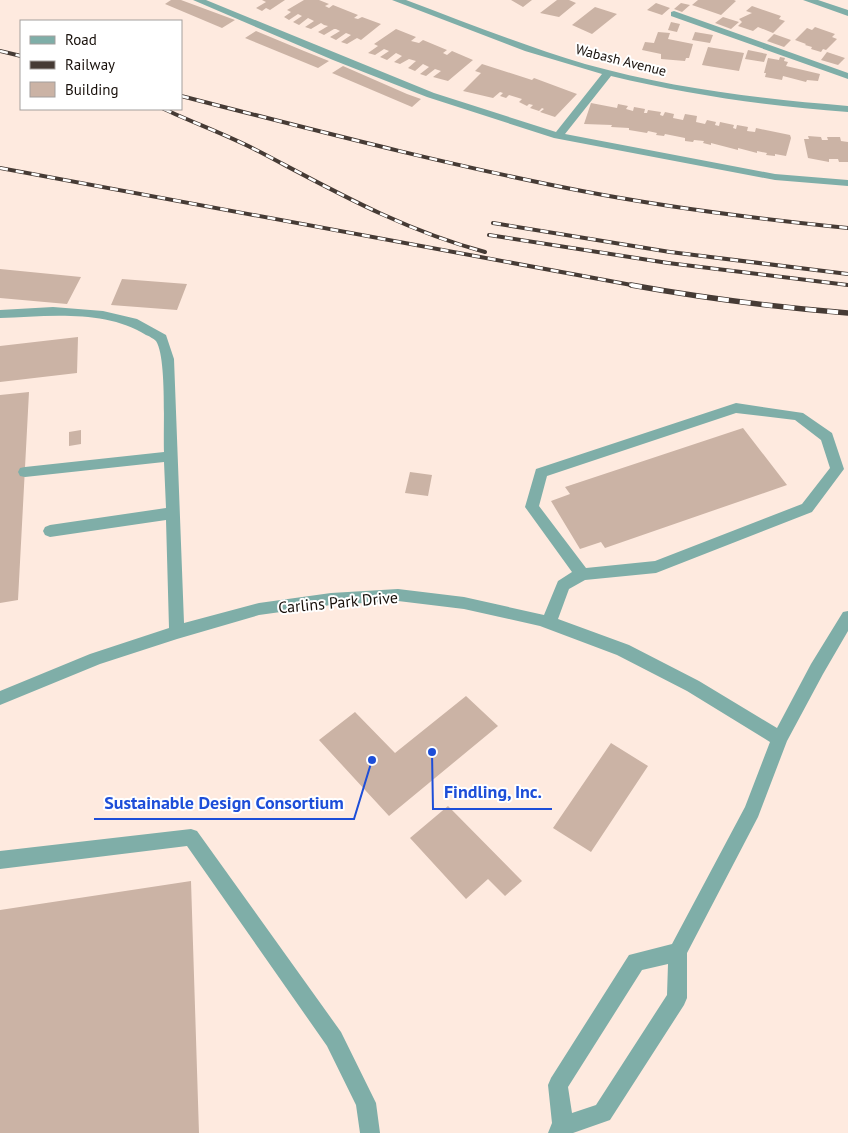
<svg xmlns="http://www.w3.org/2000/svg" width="848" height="1133" viewBox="0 0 848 1133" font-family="'PT Sans',sans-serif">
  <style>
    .building { fill: #cbb3a5 }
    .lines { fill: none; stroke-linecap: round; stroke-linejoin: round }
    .minor { fill: #7faea8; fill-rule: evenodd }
    .rail-far1-casing { stroke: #463b35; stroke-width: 4 }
    .rail-casing { stroke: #463b35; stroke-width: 5.5 }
    .rail-far1 { stroke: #fff; stroke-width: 2.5; stroke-dasharray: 8; stroke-linecap: butt }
    .rail { stroke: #fff; stroke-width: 4; stroke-dasharray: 11; stroke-linecap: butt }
    .labels { text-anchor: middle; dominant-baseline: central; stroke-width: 4; stroke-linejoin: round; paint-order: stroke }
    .far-street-label { font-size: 14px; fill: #18100b; stroke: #fff }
    .street-label { font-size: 16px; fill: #18100b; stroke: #fff }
    .leader { fill: none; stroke: #1d4ed8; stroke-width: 2 }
    .callout-dot { fill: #1d4ed8; stroke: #fff; stroke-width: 2 }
    .callout-label { font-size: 18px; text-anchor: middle; font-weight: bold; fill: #1d4ed8; stroke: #fff; stroke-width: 4; stroke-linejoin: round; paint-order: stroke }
  </style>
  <rect width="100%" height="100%" fill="#feeadf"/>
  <path class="building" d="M171,0H181L235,20L222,28L165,4Z
    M262,0H285L270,10L266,8L262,11L256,8L266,2Z
    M304,0H319L329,4L325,6L329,8L333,5L358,15L354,18L358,19L362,17L381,24L361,40L357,38L347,44L341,42L351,35L346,33L336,40L330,37L340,31L336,29H334L324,35L318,32L328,26L324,25L321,23L311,29L305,27L314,21L308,18L299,25L293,22L302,16L298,14L289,20L284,17L291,12L287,10Z
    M511,0H532L523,7Z
    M557,0H569L576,3L559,17L540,13Z
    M698,0H734L736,1L721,15L692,5Z
    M656,3L670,8L662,15L647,10Z
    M681,3L690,5L682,12L674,9Z
    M752,6L781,16L779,19L785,21L773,33L758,27L753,31L738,26L742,22L739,19L752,13L746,11Z
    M595,7L617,14L592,34L572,25Z
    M723,17L739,22L731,29L715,23Z
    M671,22L680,24L677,32L668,30Z
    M815,27L835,34L832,37L837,39L826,50L823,49L821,52L811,49L812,47L805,45L806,44L795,40L807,28L812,30Z
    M396,29L416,37L411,41L419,43L423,40L447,50L443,53L447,55L452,51L473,60L448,81L433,77L441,71L435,69L426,76L420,74L429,67L423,64L415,71L408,68L416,61L409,59L400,64L394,62L402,56L396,53L387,60L380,57L389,51L384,49L375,55L368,53L378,46L374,44Z
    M256,31L304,51L329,61L318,68L245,38Z
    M658,32L670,33L668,39L693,44L689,58H686L685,61L661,59V54L642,50L645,42L654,43Z
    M695,32L713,35L710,43L692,40Z
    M774,34L791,40L784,47L767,41Z
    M708,47L744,53L739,71L702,65Z
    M748,50L767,54L764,62L745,59Z
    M827,52L845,58L838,65L821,60Z
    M780,57L785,58L784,61L788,62L786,66L820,74L818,81L807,80L806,82L783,76L782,80L765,77L766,73H764L768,58L779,60Z
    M482,64L532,80L534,78L577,94L555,117L540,112L544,109L542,108L539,111L530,108L533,105L529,104L527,106L519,102L522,99L509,95L506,98L500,96L503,93L500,92L493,98L463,91L481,73L475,71Z
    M343,66L407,94L421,99L412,107L332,73Z
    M591,103L617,108L618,104L628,106L626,109L633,111L634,107L645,109L644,113H647L648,110L661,112L660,115L663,116L665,112L674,114L673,118L683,120L685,114L697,116L696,122L705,124L707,120L716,122L715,125L719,126L720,122L734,125L733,128L736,129L737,125L748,127L747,131L755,132L756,128L790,135L791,138L786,156L775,154V156L766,155L767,153L757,151V153L738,148V150L711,143V145L703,143L704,141L694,140L693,142L685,141V138L665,134L664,136L656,135L657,133L648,131L647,133L629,130V128L611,127L612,125L584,124Z
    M808,136L821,137L822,140H828L827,137H840L841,141L848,142V162H839L838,159H829V162L808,158L804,139H809Z
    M0,269L81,277L67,304L0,298Z
    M122,279L187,284L177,310L111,305Z
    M78,337L77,373L0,382V346Z
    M29,392L18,600L0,603V395Z
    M743,428L787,485L605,548L601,542L580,549L551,501L570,494L565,487Z
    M81,430V444L69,446V432Z
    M410,472L432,475L428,496L405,493Z
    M466,696L498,726L389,816L319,740L355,712L395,753Z
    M611,743L648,766L591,852L553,828Z
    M448,806L522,881L505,896L488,879L466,899L410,838Z
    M191,881L199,1133H0V910Z"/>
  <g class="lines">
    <path class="minor" d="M193,0H206L434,93L556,132L602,74L525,51L392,0H406C465,22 524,46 585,64C671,88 760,99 848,106V112C768,106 689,95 611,76L565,134L775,174L848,180V186L775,180L554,138L427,97L333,60Z
      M803,0H818L848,10V16Z
      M674,11L848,73V79L671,16V12Z
      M53,307L103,311L137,319L166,335L174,359L184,623L259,603L331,593L398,589L464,597L544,615L558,581L572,572L525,507L536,469L736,403L803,413L832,433L844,469L812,512L656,573L585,580L569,589L558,619L629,645L699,681L777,728L811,664L843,612L848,611V631L823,674L787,741L758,817L687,953V998L684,1005L610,1120L573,1133H548L552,1123L548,1085L551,1078L629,955L672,944L745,807L770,742L687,691L617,655L540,626L464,609L398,601L331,605L259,615L177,639L100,664L0,705V691L90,654L169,628L166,520L50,537L45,535L43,531L45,527L50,525L166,508L164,462L25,477L20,476L18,472L20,468L25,467L164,452C163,429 167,358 156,341C154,339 149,336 146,335C106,309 46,316 0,318V310ZM736,413L795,420L821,440L830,468L802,504L655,561L586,568L539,506L547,476ZM668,964L667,995L596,1105L572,1113L568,1087L642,970Z
      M191,829L197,831L341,1032L376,1103L380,1133H360L356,1105L327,1046L187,846L0,869V851Z"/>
    <g class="rail-far1-casing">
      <path id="rail-far1" d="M0,51L21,56
        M181,96C314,130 447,165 582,191C670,208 759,219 848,228
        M164,109C196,124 230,136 262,153C336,192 403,230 485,252
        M0,168L637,286
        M493,223L670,252L848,274
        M489,235L668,263L848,285"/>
    </g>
    <g class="rail-casing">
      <path id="rail" d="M631,285C703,298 775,307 848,313"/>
    </g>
    <use href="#rail-far1" class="rail-far1"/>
    <use href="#rail" class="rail"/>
  </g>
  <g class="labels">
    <g class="far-street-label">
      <text transform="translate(621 60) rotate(14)">Wabash Avenue</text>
    </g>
    <g class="street-label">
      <text transform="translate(338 602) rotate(-5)">Carlins Park Drive</text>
    </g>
  </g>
  <path class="leader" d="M432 752L433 809H552M372 760L354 819H94"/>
  <g class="callout-dot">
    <circle cx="432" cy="752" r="5"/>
    <circle cx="372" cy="760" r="5"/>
  </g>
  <g class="callout-label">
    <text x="493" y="798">Findling, Inc.</text>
    <text x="224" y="809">Sustainable Design Consortium</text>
  </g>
  <rect x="20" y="20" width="162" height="90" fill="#ffffff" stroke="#a39f9d"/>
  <rect x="30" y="36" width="25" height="8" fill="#7faea8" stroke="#a39f9d"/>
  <text x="65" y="45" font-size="15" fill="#18100b">Road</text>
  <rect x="30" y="61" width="25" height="8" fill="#463b35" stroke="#a39f9d"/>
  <text x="65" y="70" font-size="15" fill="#18100b">Railway</text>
  <rect x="30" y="82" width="25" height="15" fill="#cbb3a5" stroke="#a39f9d"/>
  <text x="65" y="95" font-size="15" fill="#18100b">Building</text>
</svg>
